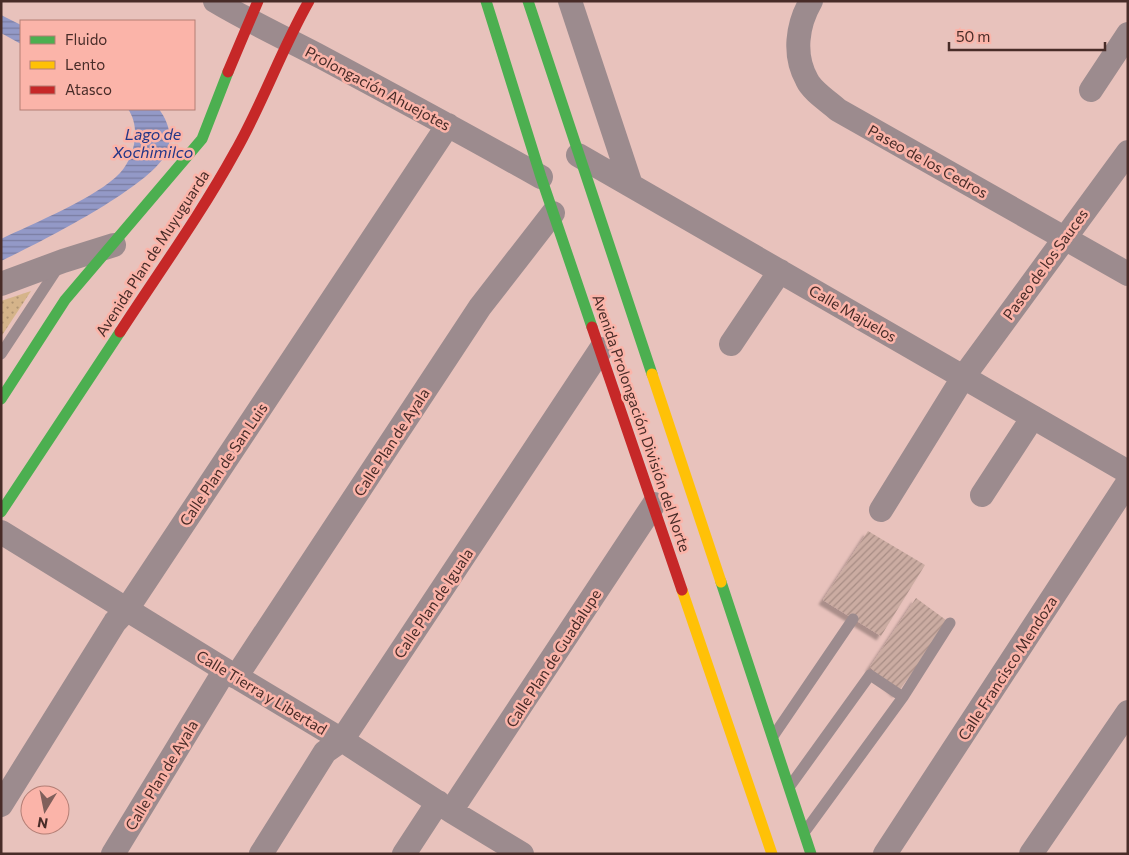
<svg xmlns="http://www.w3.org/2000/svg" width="1129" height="855" viewBox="0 0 1129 855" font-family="Commissioner,sans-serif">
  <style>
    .grass { fill: url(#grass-dots) }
    .water { fill: url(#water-rules) }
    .building { fill: url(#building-hatch); filter: url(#shadow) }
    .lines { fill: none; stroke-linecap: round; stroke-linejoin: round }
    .lane { stroke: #9c8b8e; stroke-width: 11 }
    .street { stroke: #9c8b8e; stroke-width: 24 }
    .fast { stroke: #4caf50; stroke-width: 11 }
    .slow { stroke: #ffc107; stroke-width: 11 }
    .jam { stroke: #c62828; stroke-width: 11 }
    .labels { text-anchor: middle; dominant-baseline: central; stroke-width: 5; stroke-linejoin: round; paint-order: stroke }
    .street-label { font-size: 15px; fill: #482c28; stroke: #fbb4a9 }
    .water-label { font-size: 16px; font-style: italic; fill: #233687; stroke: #fbb4a9 }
  </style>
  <defs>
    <pattern id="grass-dots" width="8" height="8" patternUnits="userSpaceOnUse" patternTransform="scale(1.25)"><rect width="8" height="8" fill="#d5b48a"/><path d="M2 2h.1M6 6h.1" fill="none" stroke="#af9371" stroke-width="1.8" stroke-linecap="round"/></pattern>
    <pattern id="water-rules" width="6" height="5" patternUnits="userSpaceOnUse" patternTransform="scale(1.25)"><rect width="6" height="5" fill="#9399c7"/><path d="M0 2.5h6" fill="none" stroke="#7a7da2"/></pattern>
    <pattern id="building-hatch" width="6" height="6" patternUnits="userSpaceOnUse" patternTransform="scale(1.25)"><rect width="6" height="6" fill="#cbaca2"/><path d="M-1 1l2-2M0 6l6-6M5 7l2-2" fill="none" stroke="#a78c84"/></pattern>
    <filter id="shadow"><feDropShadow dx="-4.5" dy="4.5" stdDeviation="1" flood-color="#0004"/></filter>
  </defs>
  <rect width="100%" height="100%" fill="#e8c2bc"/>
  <path class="grass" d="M31,291L1,337V301Z"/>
  <path class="water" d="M1,15L21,25V44L1,33Z
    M128,109H159C169,123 174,139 165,155C148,188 37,244 1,261V239C32,224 98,197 120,173C135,156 141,128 128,109Z"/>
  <path class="building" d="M868,531L925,565L881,636L823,600Z
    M916,598L950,623L897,693L870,667Z"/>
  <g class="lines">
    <path class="lane" d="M1,354L59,266
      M903,697L950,623
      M774,735L853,619
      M790,786L870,675L903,697L806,830"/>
    <path class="street" d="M215,1C250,22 287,39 323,58C396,97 468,136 541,177
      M570,1L631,185
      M811,1C797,25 793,55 807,80C812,91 828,101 838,110L1128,274
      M1091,90L1128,34
      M578,155L1128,472
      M1,284L63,261L114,245
      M731,344L780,271
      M982,495L1033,417
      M881,510L964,376L1128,152
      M1,532L225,670L342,740L451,811L522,854
      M236,677L480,307L553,213
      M1,805L115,622L127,609L448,125
      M451,811L654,504
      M113,854L225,670
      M261,854L325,752L342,740L601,349
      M404,854L438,802
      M885,854L1128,482
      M1031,854L1128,712"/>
    <path class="fast" d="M486,1L541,177L592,327
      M528,1L652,374
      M1,399L65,300L202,139L228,72
      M1,512L120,332
      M721,582L811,854"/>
    <path class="slow" d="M652,374L721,582
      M682,590L772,854"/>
    <path class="jam" d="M228,72L258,1
      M592,327L682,590
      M120,332C159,272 201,214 235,152C263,103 281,50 309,1"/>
  </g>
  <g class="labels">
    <g class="street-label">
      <text transform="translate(378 88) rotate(28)">Prolongación Ahuejotes</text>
      <text transform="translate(928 161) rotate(29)">Paseo de los Cedros</text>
      <text transform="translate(152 253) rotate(-57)">Avenida Plan de Muyuguarda</text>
      <text transform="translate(1045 264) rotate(-54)">Paseo de los Sauces</text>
      <text transform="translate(853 313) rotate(30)">Calle Majuelos</text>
      <text transform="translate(642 423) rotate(71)">Avenida Prolongación División del Norte</text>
      <text transform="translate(391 442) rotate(-57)">Calle Plan de Ayala</text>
      <text transform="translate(223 464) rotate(-56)">Calle Plan de San Luis</text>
      <text transform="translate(433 603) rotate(-56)">Calle Plan de Iguala</text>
      <text transform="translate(553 658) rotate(-57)">Calle Plan de Guadalupe</text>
      <text transform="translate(1007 668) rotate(-57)">Calle Francisco Mendoza</text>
      <text transform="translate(262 692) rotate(31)">Calle Tierra y Libertad</text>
      <text transform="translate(161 775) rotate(-59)">Calle Plan de Ayala</text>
    </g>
    <g class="water-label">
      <text x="153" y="133">Lago de<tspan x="153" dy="18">Xochimilco</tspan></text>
    </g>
  </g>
  <rect width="1129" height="855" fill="none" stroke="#482c28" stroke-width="5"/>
  <rect x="20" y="20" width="175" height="90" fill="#fbb4a9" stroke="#b37e75"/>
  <rect x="30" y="36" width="25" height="8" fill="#4caf50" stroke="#b37e75"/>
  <text x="65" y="45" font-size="15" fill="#482c28">Fluido</text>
  <rect x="30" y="61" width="25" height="8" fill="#ffc107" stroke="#b37e75"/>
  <text x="65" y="70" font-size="15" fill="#482c28">Lento</text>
  <rect x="30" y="86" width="25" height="8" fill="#c62828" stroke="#b37e75"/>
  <text x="65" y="95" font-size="15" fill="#482c28">Atasco</text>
  <g transform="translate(45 810) rotate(190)"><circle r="24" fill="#fbb4a9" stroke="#b37e75"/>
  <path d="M0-4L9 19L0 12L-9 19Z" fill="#80605c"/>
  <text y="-8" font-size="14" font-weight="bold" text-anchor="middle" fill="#482c28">N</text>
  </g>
  <path d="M949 42v8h156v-8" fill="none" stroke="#482c28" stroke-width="2.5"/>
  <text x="956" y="42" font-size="15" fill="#482c28" stroke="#fbb4a9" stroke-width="4" paint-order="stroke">50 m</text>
</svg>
